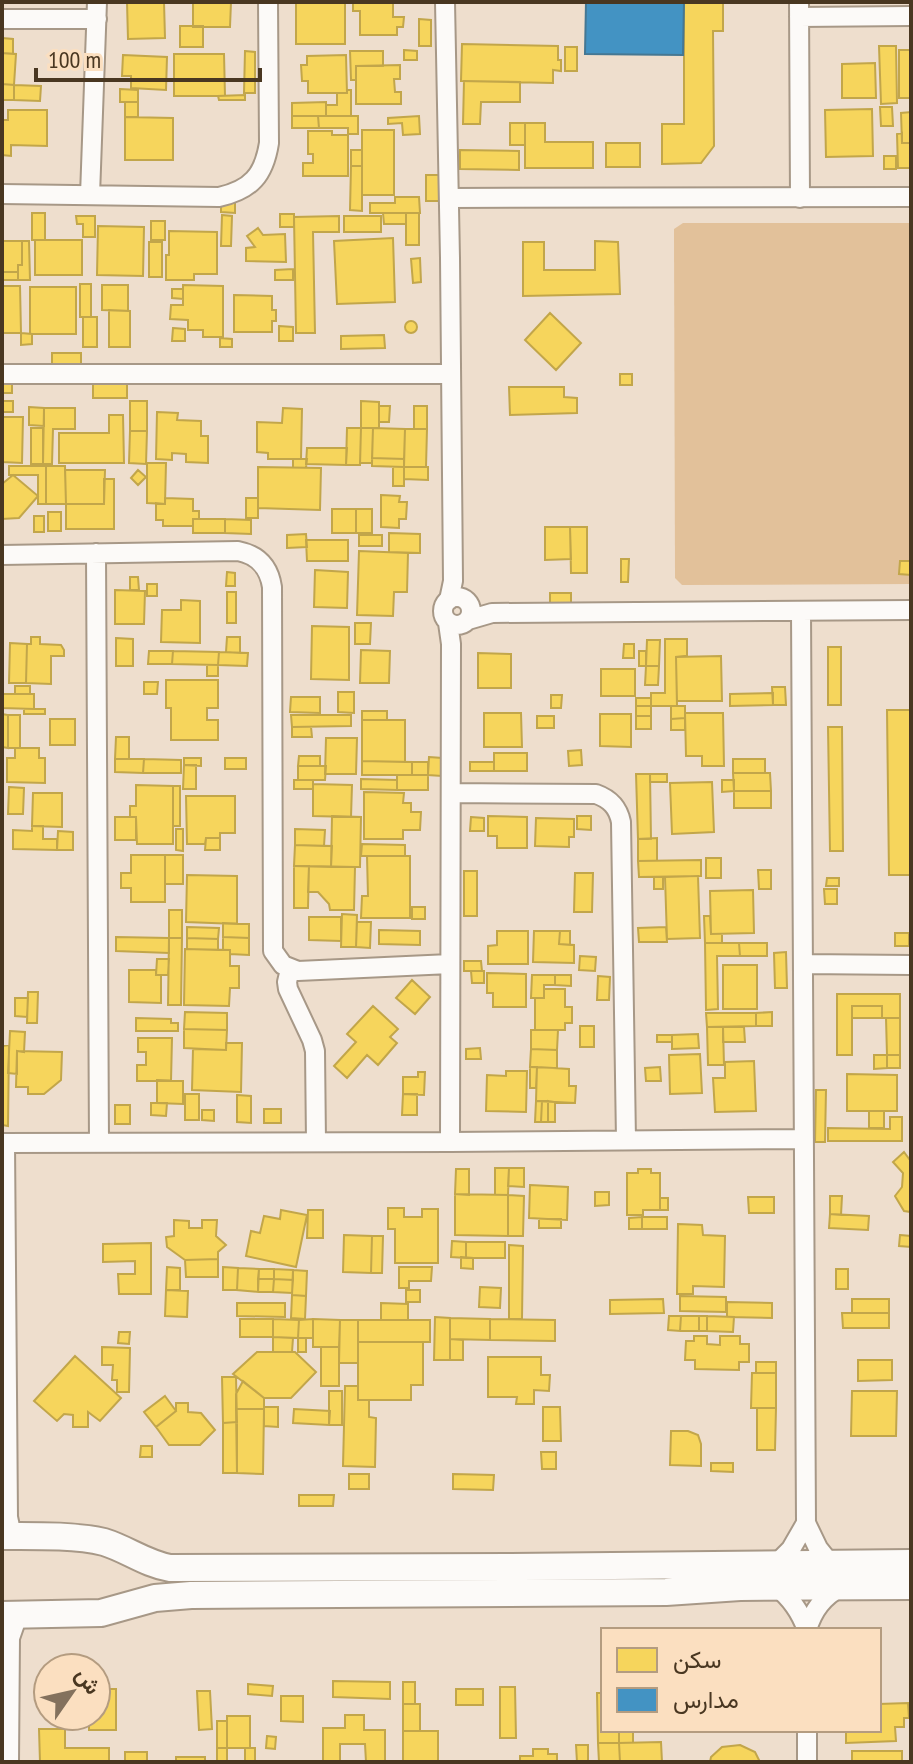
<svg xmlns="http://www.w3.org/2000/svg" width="913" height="1764" viewBox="0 0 913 1764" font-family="'PT Sans Narrow',Vazirmatn,sans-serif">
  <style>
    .green { fill: #e2c19a }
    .homes { fill: #f6d55c; stroke: #c2a64a; stroke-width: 2 }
    .schools { fill: #4393c3; stroke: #457792; stroke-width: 2 }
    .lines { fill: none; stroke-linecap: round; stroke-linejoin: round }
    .minor-casing { stroke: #a79887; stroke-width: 22 }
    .secondary-casing { stroke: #a79887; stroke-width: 30 }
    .minor { stroke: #fcfaf8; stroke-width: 18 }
    .secondary { stroke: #fcfaf8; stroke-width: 26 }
  </style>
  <rect width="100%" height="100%" fill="#eedecd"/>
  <path class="green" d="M683,223H911V584L682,585L675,578L674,229Z"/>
  <path class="homes" d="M127,2H164L165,38L128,39Z
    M193,2H231L230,27H193Z
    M296,2H345V44H296Z
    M353,2H393V17H404L403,27H397V35H360V11H353Z
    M684,2L723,3V31H713L714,146L701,163L662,164V124H684Z
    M419,19L431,20V46H419Z
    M180,26H203V47H180Z
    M2,38L13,39V54L2,53Z
    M462,44L558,46V60H561V71L553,70V83L461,81Z
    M879,46H896L897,103L881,104Z
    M565,47H577V71H565Z
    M404,50L417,51V60H404Z
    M899,50H911V98H899Z
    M245,51L255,52V93H244Z
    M350,51H383V66H356V80H351Z
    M2,53L16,54L14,85L2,84Z
    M174,54H224L225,96H174Z
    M123,55L167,57L166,90L131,88V76H122Z
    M346,55L347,93H308V81H302L301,65H307V56Z
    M875,63L876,98H842V64Z
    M400,65V79H394L395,92H401V104H356V66Z
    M464,81L520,82V102H481L480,124H463Z
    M2,84L14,85V100H2Z
    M14,85L41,86L40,101L14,100Z
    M120,89L138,90V102H120Z
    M347,90H351V116H326V105H337V93H347Z
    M245,95V100H219L218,96Z
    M125,102H138V117H125Z
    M326,102V116H292V103Z
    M880,107H892L893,126H881Z
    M872,109L873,156L826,157L825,110Z
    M8,110H47V146L11,145V156L2,155V120H8Z
    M911,112V143H902L901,113Z
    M292,116H318L319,128H292Z
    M318,116H358V134H348V128H319Z
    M419,116L420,134L403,135L402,123L388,124V118Z
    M125,117L173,118V160H125Z
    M510,123H525V145H510Z
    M525,123H545V142H593V168H525Z
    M362,130H394V195H362Z
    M308,131H332V135H348V176H303V163H313V154H308Z
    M902,133V143H911V168H898L897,134Z
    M606,143H640V167H606Z
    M351,150H362V166H351Z
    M460,150L519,151V170L460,169Z
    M884,156H896V169H884Z
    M351,166H362V211L350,210Z
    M426,175H439V201H426Z
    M395,197H419L420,213H370V203H395Z
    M221,201H235V213L221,212Z
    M32,213H45V240H32Z
    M383,213H406V224H384Z
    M406,213H419V245H406Z
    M280,214H294V227H280Z
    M222,215L232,216L231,246H221Z
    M76,216H95V237H83V224H77Z
    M339,216V232H313L315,333H296L294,217Z
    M344,216H381V232H344Z
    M151,221H165V240H151Z
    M98,226L144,227L143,276L97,275Z
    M258,228L263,235L285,234L286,262L246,261V248L255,247L247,236Z
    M169,231L217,232V274H194V280H166V255H169Z
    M393,238L395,302L337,304L334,241Z
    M35,240H82V275H35Z
    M2,241H22V265H18V272H2Z
    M22,241H29L30,280H18V265H22Z
    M595,241L618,242L620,294L523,296V242H544V270H595Z
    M149,242H162V277H149Z
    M420,258L421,282L413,283L411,259Z
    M293,269V280H275V270Z
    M2,272H18V280H2Z
    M80,284H91V317H80Z
    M102,285H128V311L102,310Z
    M183,285L223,286V337H203V330H188V320L170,319L171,305H183Z
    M2,286H20L21,333H2Z
    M30,287H76V334H30Z
    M172,289H183V299L172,298Z
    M234,295L272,296V310H276V321H272V332H234Z
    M109,310L130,311V347H109Z
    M550,313L581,343L556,370L525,340Z
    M83,317H97V347H83Z
    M405 327a6 6 0 1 1 12 0a6 6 0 1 1-12 0Z
    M279,326L293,327V341H279Z
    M173,328L185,329V341H172Z
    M21,333L32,334V344L21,345Z
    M384,335L385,348L341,349V336Z
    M220,338L232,339V347H220Z
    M52,353H81V364H52Z
    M620,374H632V385H620Z
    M2,382H12V393H2Z
    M93,383L127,384V398H93Z
    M509,387H564V397L577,398V413L510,415Z
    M2,401H13V412H2Z
    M130,401H147V431H130Z
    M361,401L379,402V428H361Z
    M379,406H390L389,422H379Z
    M414,406H427V429H414Z
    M29,407L44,408V426L29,425Z
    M44,408H75V429H53L52,464H43Z
    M283,408L302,409L301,459H268V453L257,452V422L282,423Z
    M157,412L178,413L177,420L201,421V436H208V463L186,462V454L172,453V460L156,459Z
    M109,415H123L124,463H59V433H109Z
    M2,417H23L22,463L2,462Z
    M31,428H43V464H31Z
    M347,428H361L360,465H346Z
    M361,428H373L372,463H360Z
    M373,428L405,429L404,459L372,458Z
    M405,429H427L426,467H404Z
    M130,431H147L146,464L129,463Z
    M307,448H347L346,465L306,464Z
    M372,458L404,459V467L372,466Z
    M293,459H307L306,468H293Z
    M147,463H166L165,504L147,503Z
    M9,466H46V504H38V475H9Z
    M46,466H65L66,504H46Z
    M258,467L321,468L320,510L258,508Z
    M393,467H404V486H393Z
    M404,467H428V480L404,479Z
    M65,470H105L104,504H66Z
    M138,470L146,477L138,485L131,478Z
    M13,475L38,496L19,518L2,519V484Z
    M104,479H114V529H66V504H104Z
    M381,495L400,496L399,502H407L406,519H399V528L381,527Z
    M165,498L193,499V511H199V519H193V526H163V520H156V503L165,504Z
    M246,498H258V518H246Z
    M332,509H356V533H332Z
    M356,509H372V533H356Z
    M48,512H61V531H48Z
    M34,516H44V532H34Z
    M193,519H225V533H193Z
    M225,519L251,520V534L225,533Z
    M545,527H570L571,559L545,560Z
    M570,527H587V573H571Z
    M389,533L420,534V553L389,552Z
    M306,534L307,547L287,548V535Z
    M359,535H382V546H359Z
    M306,540H348V561H307Z
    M359,551L408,553L407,592H394L393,616L357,615Z
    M621,559H629L628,582H621Z
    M900,561H911V575L899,574Z
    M315,570L348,572L347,608L314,607Z
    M227,572L235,573V586H226Z
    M130,577H138L139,590H130Z
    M147,584H157V596H147Z
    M115,590L145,591L144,624H115Z
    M227,592H236V623H227Z
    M550,593H571V605H550Z
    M181,600L200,601V643L161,642L162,610H181Z
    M355,623H371L370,644H355Z
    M312,626L349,627V680L311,679Z
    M31,637H40V644L61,645L64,650V656H51V684L26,683L27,644H31Z
    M227,637H240V653L226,652Z
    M116,638L133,639V666H116Z
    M665,639H687V656L676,657L677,706H651V693H665Z
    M647,640H660L659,666H646Z
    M10,643L27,644L26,683H9Z
    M624,644H634V658H623Z
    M828,647H841V705H828Z
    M361,650L390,651L389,683H360Z
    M149,651H173L172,664H148Z
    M173,651L219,652L218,665L172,664Z
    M639,651H646V666H639Z
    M219,652L248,653L247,666L218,665Z
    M478,653L511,654V688H478Z
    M721,656L722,701H677L676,657Z
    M207,665H218V676H207Z
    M646,666H659L658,685H645Z
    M601,669H635V696H601Z
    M166,680H218V708H207V720H218V740H171V708H166Z
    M144,682H158L157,694H144Z
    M15,686H30V694H15Z
    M772,687H785L786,705H773Z
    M338,692H354V713L338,712Z
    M773,693V705L730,706V694Z
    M2,694H34V709L2,708Z
    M551,695H562L561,708H551Z
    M291,697H320V713L290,712Z
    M636,698H651V706H636Z
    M636,706H651V716H636Z
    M671,706H685V718L671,719Z
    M24,709H45V714H24Z
    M887,710H911V875H889Z
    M362,711H387V720H362Z
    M484,713H521L522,747H484Z
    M685,713H723L724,766H702V756H686Z
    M2,714L8,715V748L2,747Z
    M600,714H631V747L600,746Z
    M8,715H20V748H8Z
    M291,715H351V726L292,727Z
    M537,716H554V728H537Z
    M636,716H651V729H636Z
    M685,718V730H671V719Z
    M50,719H75V745H50Z
    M362,720H405V762L362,761Z
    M292,727H311L312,737H292Z
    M828,727H842L843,851H830Z
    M116,737H129V759H115Z
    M326,738H357L356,774H325Z
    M15,748H39V758H45V783L7,782V758H15Z
    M581,750L582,765L569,766L568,751Z
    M494,753H527V771H494Z
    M299,756H320V766H298Z
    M429,757L442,758V776L428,775Z
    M184,758H201V766L184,765Z
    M225,758H246V769H225Z
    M115,759H144L143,773L115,772Z
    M144,759L181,760V773H143Z
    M733,759H765V773H733Z
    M362,761L412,762V775H362Z
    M412,762H428V775H412Z
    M470,762H494V771H470Z
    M184,765H196V789H183Z
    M298,766H326L325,780H298Z
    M733,773H770L771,791H734Z
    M636,774H650L651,839H638Z
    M650,774H667V782H650Z
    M397,775H428V790H397Z
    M361,779L397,780V790L361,789Z
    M294,780H313V789H294Z
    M722,780H734V791L722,792Z
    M712,782L714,832L672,834L670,783Z
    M313,784L352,785L351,817L313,816Z
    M136,785L173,786V844H137L136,817H130V806H136Z
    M173,786H180V826H173Z
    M9,787L24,788L23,814H8Z
    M734,791H771V808H734Z
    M364,792L404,793L403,803H411V812H421L420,830H403V839H364Z
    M33,793H62V827L32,826Z
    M186,796H235V833H220V838H206L205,844H187Z
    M332,816L361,817L360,867H331Z
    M488,816L527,817V848H497V836H488Z
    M577,816H591V830L577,829Z
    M115,817H136V840H115Z
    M471,817L484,818V831H470Z
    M536,818L574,819V837H569V847L535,846Z
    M32,826H43V839H57V850L13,849V830L32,831Z
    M176,829H183V851L176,850Z
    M295,829L325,830L324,846L295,845Z
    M58,831L73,832V850H57Z
    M206,838H220V850H205Z
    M657,838V861H638V839Z
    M362,844L405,845V856H361Z
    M295,845L332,846L331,867L294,866Z
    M131,855H165V902H131V888H121V873H131Z
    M165,855H183V884H165Z
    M367,856H410V918H361L362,896H368Z
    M706,858H721V878H706Z
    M701,860V876L639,877L638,861Z
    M294,866H309L308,908H294Z
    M309,866L355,867L354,910H330L329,904L318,892H308Z
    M758,870H771V889H759Z
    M464,871H477V916H464Z
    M575,873H593L592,912H574Z
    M187,875L237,876V924L186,922Z
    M698,876L700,938L667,939L665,877Z
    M654,877H663V889H654Z
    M827,878H839V886H826Z
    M824,889H837V904H825Z
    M753,890L754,933L711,934L710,891Z
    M412,907H425V919H412Z
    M169,910H182V938H169Z
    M342,914L357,915L356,947H341Z
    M704,916H710L711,934H722V943H705Z
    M309,917H341V941L309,940Z
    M357,922H371L370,948L356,947Z
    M223,923L249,924V938L223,937Z
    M187,927L219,928L218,939L187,938Z
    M666,927L667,942H639L638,928Z
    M379,930L420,931V945L379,944Z
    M497,931H528V964H488V946L497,945Z
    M534,931H560L559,944L574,945V963L533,962Z
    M560,931H570V945L559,944Z
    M895,933H909V946H895Z
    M116,937L169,938V953L116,951Z
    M223,937L249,938V955L230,954V950H223Z
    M169,938H182L181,1005H168Z
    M187,938L218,939V950L187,949Z
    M705,943H739L740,956H717L718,1009L706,1010Z
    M739,943H767V956H740Z
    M185,949L230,950V966H239V988H230L229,1006L184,1005Z
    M786,952L787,988H775L774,953Z
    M580,956L596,957L595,971L579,970Z
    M157,959H169L168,975H156Z
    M464,961H481L482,971H464Z
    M723,965H757V1009H723Z
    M129,970H156V975H161V1003L129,1002Z
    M471,971H484V983H472Z
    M487,973L526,974V1007H493V993H487Z
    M532,975H555V985H544V998H531Z
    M555,975H571V986L555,985Z
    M598,976L610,977L609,1000H597Z
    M412,980L430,997L415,1014L396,998Z
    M544,989H565V1007H572V1023H565V1030H535V998H544Z
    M28,992H38L37,1023H27Z
    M837,994H900V1018H882V1006H852V1055H837Z
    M15,998H28L27,1017L15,1016Z
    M373,1006L398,1029L390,1037L397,1043L378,1065L367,1055L347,1078L334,1066L356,1042L347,1034Z
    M852,1006H882V1018H852Z
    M185,1012L227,1013V1030L184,1029Z
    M772,1012V1026H756V1013Z
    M706,1013H756V1026L707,1027Z
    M136,1018L171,1019V1023H178V1031H136Z
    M886,1018H900V1055H887Z
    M580,1026H594V1047H580Z
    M707,1027H723L724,1065H708Z
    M723,1027H744L745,1042H723Z
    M184,1029L227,1030L226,1050L184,1048Z
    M531,1030H558L557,1050L531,1049Z
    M10,1031L25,1032L24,1052L17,1051V1074L8,1073Z
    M698,1034L699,1048L672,1049V1035Z
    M657,1035H672V1042H657Z
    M138,1038H172L171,1081H137V1065H146V1052H138Z
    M226,1043H242L241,1092L192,1090L193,1049L226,1050Z
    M9,1045L8,1126L2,1125V1046Z
    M480,1048L481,1059H466V1049Z
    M531,1049L557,1050V1068L530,1067Z
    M17,1051L62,1052L61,1080L44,1094H28V1087H16Z
    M700,1054L702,1093L670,1094L669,1055Z
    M874,1055H887V1068L874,1069Z
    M887,1055H900V1068H887Z
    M754,1061L756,1111L715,1112L713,1078H725V1062Z
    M530,1067H537L536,1088H530Z
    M537,1067L569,1069V1086H576L575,1103L536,1101Z
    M660,1067L661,1081H646L645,1068Z
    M506,1071H527L526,1112L486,1111L487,1075L506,1076Z
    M418,1072H425L424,1095L403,1094V1077H418Z
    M847,1074L897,1075V1111H847Z
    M157,1080L183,1081V1104L157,1103Z
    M816,1090H826L825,1142H815Z
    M185,1094H199V1120H185Z
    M403,1094H417V1115H402Z
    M237,1095L251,1096V1123L237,1122Z
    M536,1101H542L541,1122H535Z
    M542,1101H548V1122H541Z
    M548,1101L555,1102V1122H548Z
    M151,1103H167L166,1116L151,1115Z
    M115,1105H130V1124H115Z
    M264,1109H281V1123H264Z
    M202,1110H214V1121L202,1120Z
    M869,1111H884V1128H869Z
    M890,1117H902V1141H828V1128L890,1129Z
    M904,1152L910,1160L911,1158V1212L904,1211L895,1196L902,1187L903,1173L893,1162Z
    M495,1168H509L508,1195H495Z
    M509,1168H524V1187L508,1186Z
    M456,1169H469V1195L455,1194Z
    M638,1169H651V1173H660V1210H643V1215H627V1173H638Z
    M530,1185L568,1187L567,1220L529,1218Z
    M595,1192H609V1205L595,1206Z
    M455,1194L508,1195V1236L455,1235Z
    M508,1195L524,1196L523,1236H508Z
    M830,1196H842L841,1215L830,1214Z
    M748,1197H774V1213H749Z
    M660,1198H668V1210H660Z
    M388,1208H404V1217H422V1209H438V1263H395V1229H388Z
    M281,1210L307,1215L296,1267L246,1256L251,1231L260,1233L264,1216L280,1219Z
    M308,1210H323V1238H307Z
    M830,1214L869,1216L868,1230L829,1228Z
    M642,1217V1229H629V1218Z
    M642,1217H667V1229H642Z
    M539,1219H561V1228H539Z
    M174,1220L189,1221V1228H202V1220H217L216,1236L226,1245L218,1252V1259L185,1260L167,1247L166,1237L174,1236Z
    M678,1224L702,1225L703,1235L725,1236L724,1287L693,1286V1294H677Z
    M344,1235L372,1236L371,1273L343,1272Z
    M900,1235L911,1236V1247L899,1246Z
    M372,1236H383L382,1273H371Z
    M452,1241L466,1242V1258L451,1257Z
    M466,1242H505V1258H466Z
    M151,1243V1294H119L118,1274H135V1261L103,1262V1244Z
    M509,1245L523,1246L522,1319H509Z
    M461,1257L473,1258V1269L461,1268Z
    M218,1259V1277H186L185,1260Z
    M167,1267L180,1268V1290H166Z
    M223,1267L238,1268L237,1290H223Z
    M399,1267H432L431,1281H409V1288H399Z
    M238,1268L259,1269L258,1292L237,1290Z
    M259,1269H274V1279H258Z
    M274,1269L293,1270V1280L274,1279Z
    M836,1269H848V1289H836Z
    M293,1270L307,1271L306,1296L292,1295Z
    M258,1279H274L273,1292H258Z
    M274,1279L293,1280L292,1293L273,1292Z
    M480,1287L501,1288L500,1308L479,1307Z
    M166,1290L188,1291L187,1317L165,1316Z
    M406,1290H420V1302H406Z
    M292,1295L306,1296L305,1319L291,1318Z
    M680,1296L726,1297V1312L680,1311Z
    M663,1299L664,1313L610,1314V1300Z
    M852,1299H889V1313H852Z
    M727,1302L772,1303V1318L727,1317Z
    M237,1303H285V1317L237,1316Z
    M381,1303L408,1304V1320H381Z
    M842,1313H889V1328H843Z
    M669,1316H681L680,1331L668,1330Z
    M681,1316H699V1331H680Z
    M699,1316H707V1331H699Z
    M707,1316L734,1317L733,1332L707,1331Z
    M435,1317L450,1318V1360H434Z
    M450,1318L490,1319V1340L450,1339Z
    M240,1319H273V1337H240Z
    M273,1319L299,1320L298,1338L273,1337Z
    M313,1319L340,1320L339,1347H313Z
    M313,1319V1338H298L299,1320Z
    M490,1319L555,1320V1341L490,1340Z
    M340,1320H358V1363H339Z
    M358,1320H430V1342H358Z
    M119,1332H130L129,1344L118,1343Z
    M694,1336H707V1344L720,1345V1336H740V1344H749V1362H739V1370L695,1369V1360H685L686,1341H694Z
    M273,1337L293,1338L292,1352H273Z
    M298,1338H306V1352H298Z
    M450,1339L463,1340V1360H450Z
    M358,1342H423V1385H411V1400H358Z
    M102,1347L130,1348L129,1392H117V1380H112L113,1365H102Z
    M321,1347H339V1386H321Z
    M257,1352H295L316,1372L291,1398H264L233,1374Z
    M75,1356L121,1398L100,1421L88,1412V1427H73V1415L64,1414L57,1421L34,1401Z
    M488,1357H541V1375H550L549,1391L534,1390V1404H516L517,1397H488Z
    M858,1360H892V1380L858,1381Z
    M756,1362H776V1373H756Z
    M752,1373H776V1408H751Z
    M222,1377H236L237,1422L223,1423Z
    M243,1381L264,1398V1409H236V1394Z
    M345,1386H358V1400H369V1417L376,1418L375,1467L343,1466Z
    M329,1391H342V1425H329Z
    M852,1391H897L896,1436H851Z
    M165,1396L176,1411L156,1427L144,1412Z
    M176,1403H188V1412L201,1413L215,1430L200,1445H169L156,1427L176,1411Z
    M264,1407H278V1427L264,1426Z
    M543,1407H560L561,1441H543Z
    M757,1408H776L775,1450H757Z
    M236,1409H264L263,1474L237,1473Z
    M294,1409L330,1411L329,1425L293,1423Z
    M237,1422V1473H223V1423Z
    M671,1431H688L698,1435L701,1444V1466L670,1465Z
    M141,1446H152V1457H140Z
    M541,1452H556V1469H542Z
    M711,1463H733V1472L711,1471Z
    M349,1474H369V1489H349Z
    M453,1474L494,1475L493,1490L453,1489Z
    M299,1495H334L333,1506H299Z
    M333,1681L390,1682V1699L333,1697Z
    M403,1682H415V1704H403Z
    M248,1684L273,1686L272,1696L248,1694Z
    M500,1687H515L516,1738H500Z
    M96,1689H116V1730H89V1716H96Z
    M456,1689H483V1705H456Z
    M197,1691H210L212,1729L199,1730Z
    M597,1693H603V1730H619V1743H598Z
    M281,1696H303V1722L281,1721Z
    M908,1703L909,1718H904V1727H895L896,1741L846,1743V1730H879V1704Z
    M403,1704H420V1731H403Z
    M345,1715H364V1730H385V1762H366L365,1744H340V1762H323V1728H345Z
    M227,1716H250V1748H227Z
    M217,1721H227V1748H217Z
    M39,1729H65V1748H109V1762H40Z
    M619,1730H633V1743H619Z
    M403,1731H438V1762H403Z
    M267,1736L276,1737L275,1749L266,1748Z
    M661,1742L662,1762H620L619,1743Z
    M598,1743H619L620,1762H599Z
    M576,1745H588V1762H577Z
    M740,1745L755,1752L760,1762H710L711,1757L722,1747Z
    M217,1748H227V1762H217Z
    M245,1748H255V1762H245Z
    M533,1749H548V1754H557V1762H520V1756H533Z
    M852,1751H902V1762H852Z
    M125,1752H147V1762H125Z
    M176,1757H205V1762H176Z"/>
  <path class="schools" d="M586,2H684L683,55L585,54Z"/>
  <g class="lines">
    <g class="minor-casing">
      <path id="minor" d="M445,2L450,258L453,581L449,600
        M799,2L800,198
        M799,17L911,16
        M2,19H97
        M2,194L219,197C251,190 264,175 269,143L268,2
        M90,195L97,2
        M449,198L911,197
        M2,374H451
        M96,553L99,1143
        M2,555L238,551C258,555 269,567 272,587L273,951L283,965L298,971L450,964
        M443 611a14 14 0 1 1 28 0a14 14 0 1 1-28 0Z
        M801,611L806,1523L818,1548L830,1563
        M468,620L492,613L911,610
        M448,623L451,644L450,1142
        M451,793L596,794C610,799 618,807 621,822L626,1140
        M803,964L911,965
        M290,969L287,982L288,989L312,1040L315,1051L316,1142
        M2,1143L450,1142L804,1139
        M5,1143L8,1517L12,1536
        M777,1563L791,1549L806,1523
        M776,1586C791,1599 800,1611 807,1630
        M807,1630C813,1610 823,1597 841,1587
        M807,1730V1762
        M9,1762L10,1638L18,1615"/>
    </g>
    <g class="secondary-casing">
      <path id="secondary" d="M2,1536C33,1536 75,1535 104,1542C127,1549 146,1564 170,1568L511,1567L911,1563
        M2,1615L101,1613L155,1598L191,1595L666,1592L740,1587L911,1586"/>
    </g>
    <use href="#minor" class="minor"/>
    <use href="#secondary" class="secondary"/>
  </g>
  <rect width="913" height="1764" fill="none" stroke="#493721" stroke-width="8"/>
  <rect x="601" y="1628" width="280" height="104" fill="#fbdfc0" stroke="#b49c80" stroke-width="2"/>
  <rect x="617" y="1648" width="40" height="24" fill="#f6d55c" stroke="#b49c80" stroke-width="2"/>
  <text x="673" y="1668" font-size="24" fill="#493721">سكن</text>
  <rect x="617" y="1688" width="40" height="24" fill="#4393c3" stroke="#b49c80" stroke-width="2"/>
  <text x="673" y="1708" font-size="24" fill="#493721">مدارس</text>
  <g transform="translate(72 1692) rotate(56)"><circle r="38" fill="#fbdfc0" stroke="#b49c80" stroke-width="2"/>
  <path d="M0-6L14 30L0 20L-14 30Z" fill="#83715d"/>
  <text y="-12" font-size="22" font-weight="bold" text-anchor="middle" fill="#493721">ش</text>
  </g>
  <path d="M36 68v12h224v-12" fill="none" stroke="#493721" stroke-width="4"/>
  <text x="48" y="68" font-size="24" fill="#493721" stroke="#fbdfc0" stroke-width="6" paint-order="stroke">100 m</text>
</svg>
